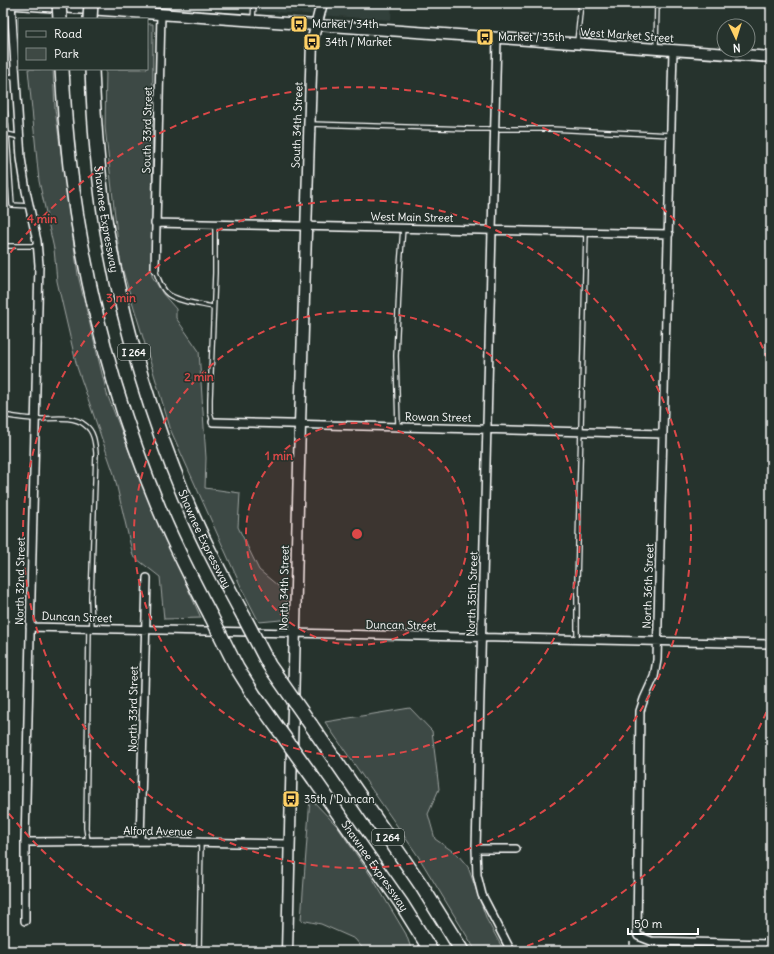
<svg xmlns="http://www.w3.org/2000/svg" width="774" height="954" viewBox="0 0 774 954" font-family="Delius,sans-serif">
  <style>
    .built { fill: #333f3a }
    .green { fill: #3e4944; stroke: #9ea4a2 }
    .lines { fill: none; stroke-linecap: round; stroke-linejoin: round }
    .lane-casing { stroke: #fff; stroke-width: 6 }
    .street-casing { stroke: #fff; stroke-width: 10 }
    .secondary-casing { stroke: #fff; stroke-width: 13 }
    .highway-casing { stroke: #fff; stroke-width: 16 }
    .path { stroke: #fff; stroke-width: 1.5; stroke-dasharray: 3 3; stroke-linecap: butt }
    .lane { stroke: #26332d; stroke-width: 3.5 }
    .street { stroke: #26332d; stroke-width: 7 }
    .secondary { stroke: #26332d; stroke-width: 10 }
    .highway { stroke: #26332d; stroke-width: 13 }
    .highway-bridge-casing { stroke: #fff; stroke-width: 16; stroke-linecap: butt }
    .highway-bridge { stroke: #26332d; stroke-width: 13 }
    .ring { fill: none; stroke: #dc4848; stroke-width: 2; stroke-dasharray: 7 5 }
    .labels { text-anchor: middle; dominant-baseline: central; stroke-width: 3; stroke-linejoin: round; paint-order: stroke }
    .shield { fill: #26332d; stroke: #bec2c0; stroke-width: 1 }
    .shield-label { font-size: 10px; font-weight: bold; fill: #fff }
    .poi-label { font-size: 11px; fill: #fff; stroke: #26332d; text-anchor: start }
    .street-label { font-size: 11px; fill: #fff; stroke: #26332d }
    .centre { fill: #dc4848; stroke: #26332d; stroke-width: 2 }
    .ring-label { font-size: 12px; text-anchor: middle; font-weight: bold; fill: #dc4848; stroke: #26332d; stroke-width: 3; stroke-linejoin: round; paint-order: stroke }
  </style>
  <rect width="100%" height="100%" fill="#26332d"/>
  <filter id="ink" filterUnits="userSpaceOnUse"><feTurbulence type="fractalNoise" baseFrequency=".025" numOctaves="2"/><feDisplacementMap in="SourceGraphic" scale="8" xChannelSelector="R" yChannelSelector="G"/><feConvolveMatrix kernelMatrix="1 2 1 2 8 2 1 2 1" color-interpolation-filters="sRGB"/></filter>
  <g filter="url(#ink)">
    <path class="built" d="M185,3H392L391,20L185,6Z"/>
    <path class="green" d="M147,24H153L152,276L163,294L176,309V318L199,351L206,458L205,488L240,493L238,527L259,570L283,590L292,619L259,622L242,589L171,431L120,261L105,127L106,69H147Z
      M28,69H53L55,109L78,275L107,394L144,489L201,618L164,619L160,577L133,556L114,474L77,367L57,281L54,249L39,181Z
      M410,708L432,731L439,789L428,814L435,839L458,855L468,867L487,920L504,951H476L418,856L325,722Z
      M310,798L337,826L373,879L406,934L412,951H365L355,939L321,924L301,920Z"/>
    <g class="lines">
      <g class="lane-casing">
        <path id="lane" d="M253,20L254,3
          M577,42L581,3
          M656,48L657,3
          M3,76L16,77
          M3,85L7,134L20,137
          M310,124L470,129H551L671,135
          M7,134L12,205L30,206
          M3,246H38
          M155,269C158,278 161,288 168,294C179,302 200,304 213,307
          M3,415C14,417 26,419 37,419C52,419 73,415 85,425C94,431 95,443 96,453L91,598L92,629
          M213,422L210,412V399L215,273V224
          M398,427L396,356L400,266L403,228
          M577,640V583L586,232
          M88,841L86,828L89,629
          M199,951L201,842"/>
      </g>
      <g class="street-casing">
        <path id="street" d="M11,3L21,158L26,191L37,241L39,265L25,842V921
          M497,38L476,849L477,875L482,895L511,951
          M673,50L657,660L654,677L644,699L640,711L637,933L638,936L651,941L771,944
          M155,223L669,234
          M155,269L161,14
          M213,422L663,434
          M30,627L771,644
          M140,841L147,578
          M25,842L140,841L290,844
          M476,849H516"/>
      </g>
      <g class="secondary-casing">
        <path id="secondary" d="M3,3L771,57
          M287,951L300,424L312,42L322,3"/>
      </g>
      <g class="highway-casing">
        <g id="highway">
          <path d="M62,69C69,221 102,372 161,513C176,548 193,582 211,616"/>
          <path id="s1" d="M92,69C94,123 98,178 107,231C123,323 149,412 185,498C202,539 223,578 244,617"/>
          <path d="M311,725L421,885L462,951"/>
          <path id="s2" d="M314,779L401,903L431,951"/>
        </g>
      </g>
      <path class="path" d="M630,951V941"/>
      <use href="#lane" class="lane"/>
      <use href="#street" class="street"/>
      <use href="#secondary" class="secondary"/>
      <use href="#highway" class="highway"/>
      <g class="highway-bridge-casing">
        <path id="highway-bridge" d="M59,3L60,19
          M90,19L91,3
          M211,616L237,668L254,695L314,779
          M244,617L269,665L311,725"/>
      </g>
      <use href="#highway-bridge" class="highway-bridge"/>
    </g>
  </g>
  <circle cx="357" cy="534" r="111" fill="#dc4848" fill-opacity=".12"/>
  <g class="ring">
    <circle cx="357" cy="534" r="111"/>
    <circle cx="357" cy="534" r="223"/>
    <circle cx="357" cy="534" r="334"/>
    <path d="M771 701A446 446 0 0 1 517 950M197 950A446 446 0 0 1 3 806M3 262A446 446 0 0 1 771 367"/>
  </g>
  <defs>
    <g id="bus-square" transform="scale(0.9)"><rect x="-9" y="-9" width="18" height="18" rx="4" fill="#ffd166" stroke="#26332d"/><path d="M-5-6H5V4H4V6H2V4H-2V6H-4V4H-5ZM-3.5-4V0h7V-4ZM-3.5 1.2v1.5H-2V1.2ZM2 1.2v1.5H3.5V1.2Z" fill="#111"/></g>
  </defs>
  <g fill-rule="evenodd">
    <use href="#bus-square" x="299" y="24"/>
    <use href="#bus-square" x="485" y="37"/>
    <use href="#bus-square" x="312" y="42"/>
    <use href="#bus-square" x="291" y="799"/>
  </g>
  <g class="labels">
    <g class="shield">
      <rect x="118" y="344" width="32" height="16" rx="3"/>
      <rect x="372" y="829" width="32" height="16" rx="3"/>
    </g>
    <g class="shield-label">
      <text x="134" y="352">I 264</text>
      <text x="388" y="837">I 264</text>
    </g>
    <g class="poi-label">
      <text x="312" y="24">Market / 34th</text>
      <text x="498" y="37">Market / 35th</text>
      <text x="325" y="42">34th / Market</text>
      <text x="304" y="799">35th / Duncan</text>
    </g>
    <g class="street-label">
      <text transform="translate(627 35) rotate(4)">West Market Street</text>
      <text transform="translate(297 125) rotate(-88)">South 34th Street</text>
      <text transform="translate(147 130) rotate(-89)">South 33rd Street</text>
      <text transform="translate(412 217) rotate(1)">West Main Street</text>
      <text stroke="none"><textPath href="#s1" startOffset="151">Shawnee Expressway</textPath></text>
      <text transform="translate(438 417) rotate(1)">Rowan Street</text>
      <text stroke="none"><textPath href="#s1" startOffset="487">Shawnee Expressway</textPath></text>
      <text transform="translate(20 581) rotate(-89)">North 32nd Street</text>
      <text transform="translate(648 586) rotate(-88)">North 36th Street</text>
      <text transform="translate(284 588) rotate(-89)">North 34th Street</text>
      <text transform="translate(472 594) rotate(-88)">North 35th Street</text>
      <text transform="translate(77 617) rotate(2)">Duncan Street</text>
      <text transform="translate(401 625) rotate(1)">Duncan Street</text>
      <text transform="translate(133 709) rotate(-89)">North 33rd Street</text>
      <text transform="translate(158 831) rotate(1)">Alford Avenue</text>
      <text stroke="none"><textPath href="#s2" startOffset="106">Shawnee Expressway</textPath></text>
    </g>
  </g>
  <circle cx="357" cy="534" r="6" class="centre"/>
  <g class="ring-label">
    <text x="42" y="223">4 min</text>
    <text x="121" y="302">3 min</text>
    <text x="199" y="381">2 min</text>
    <text x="279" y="460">1 min</text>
  </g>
  <rect width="774" height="954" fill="none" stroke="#26332d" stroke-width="16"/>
  <rect x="8" y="8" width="758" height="938" fill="none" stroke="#fff" stroke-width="1.5" filter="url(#ink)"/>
  <rect x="18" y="18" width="130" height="52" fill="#26332d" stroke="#7d8581"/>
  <rect x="26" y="31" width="20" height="6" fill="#26332d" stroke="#7d8581"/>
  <text x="54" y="38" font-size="12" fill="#ffffff">Road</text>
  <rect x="26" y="48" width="20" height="12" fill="#3e4944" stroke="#7d8581"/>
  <text x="54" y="58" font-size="12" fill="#ffffff">Park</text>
  <g transform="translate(736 38) rotate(176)"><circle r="19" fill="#26332d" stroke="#7d8581"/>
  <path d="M0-3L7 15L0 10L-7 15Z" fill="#ffd166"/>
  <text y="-6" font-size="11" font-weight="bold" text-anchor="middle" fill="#ffffff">N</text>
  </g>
  <path d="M628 928v6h70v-6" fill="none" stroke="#ffffff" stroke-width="2"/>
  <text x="634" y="928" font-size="12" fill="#ffffff" stroke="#26332d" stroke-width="3" paint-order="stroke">50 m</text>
</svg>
